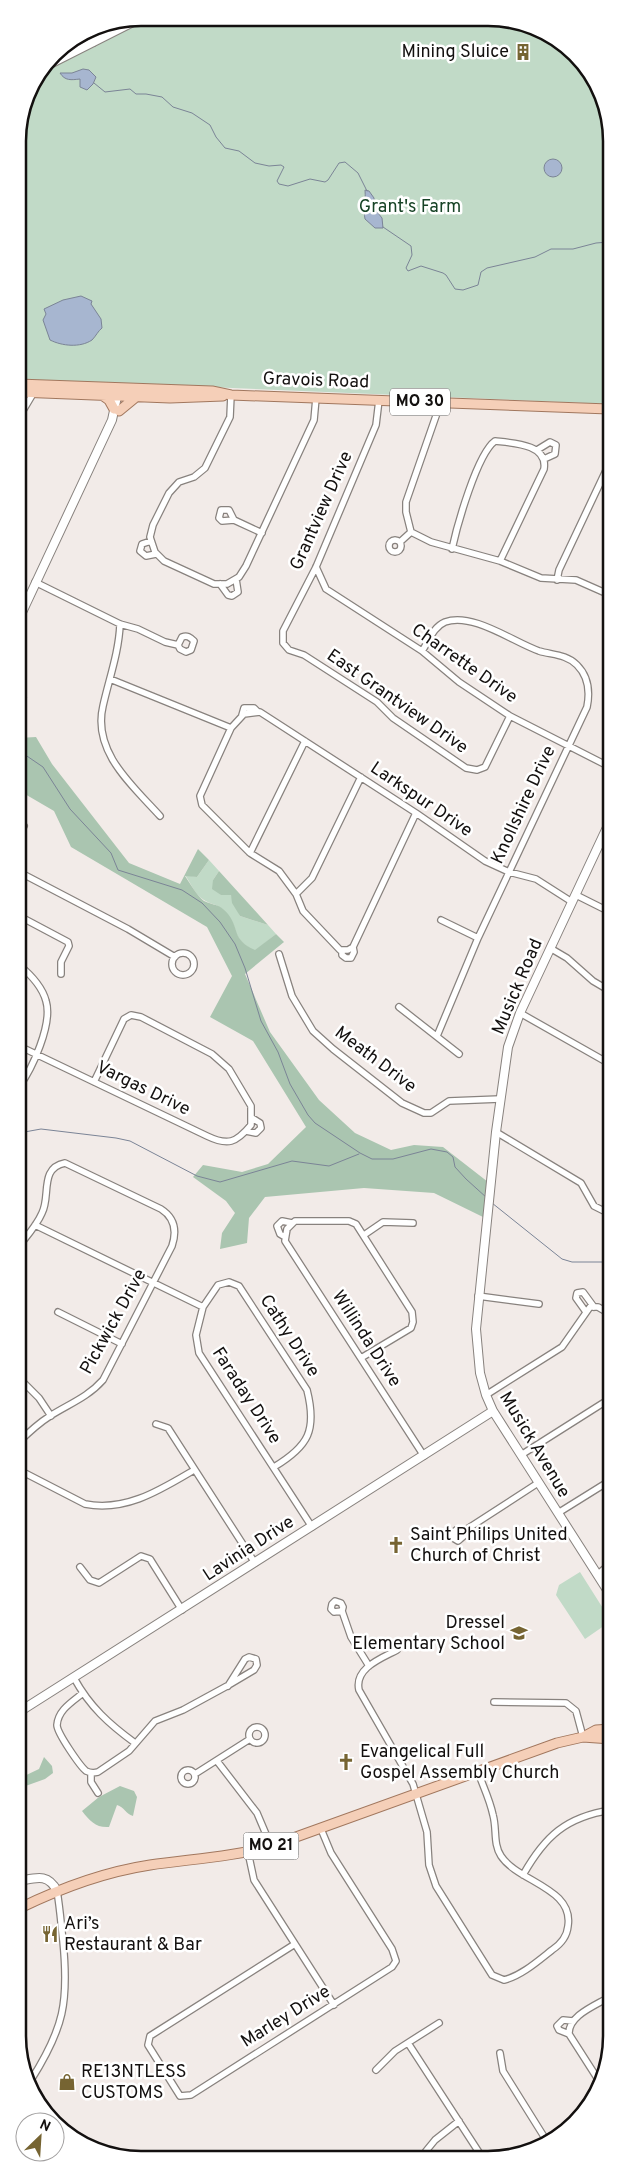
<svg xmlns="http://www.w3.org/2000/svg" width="629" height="2177" viewBox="0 0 629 2177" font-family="Overpass,sans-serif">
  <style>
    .green { fill: #c1dac7 }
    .forest { fill: #aac5b0 }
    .water { fill: #a7b6d0; stroke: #7b8496 }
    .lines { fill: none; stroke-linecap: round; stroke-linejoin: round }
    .stream { stroke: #7b8496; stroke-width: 1 }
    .street-casing { stroke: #88827e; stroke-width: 8 }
    .secondary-casing { stroke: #88827e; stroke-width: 10 }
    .primary-casing { stroke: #a1775e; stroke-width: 11 }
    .street { stroke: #fff; stroke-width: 5.5 }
    .secondary { stroke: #fff; stroke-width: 8 }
    .primary { stroke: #f5cfb8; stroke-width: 9 }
    .labels { text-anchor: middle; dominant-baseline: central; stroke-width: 5; stroke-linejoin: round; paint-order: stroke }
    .shield { fill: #fff; stroke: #5a5857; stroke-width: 1 }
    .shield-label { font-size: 16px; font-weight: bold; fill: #13100f }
    .poi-label { font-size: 18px; fill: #13100f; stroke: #fff; text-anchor: start }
    .park-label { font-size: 18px; fill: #174326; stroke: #fff }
    .street-label { font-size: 18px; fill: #13100f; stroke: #fff }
    .rim { fill: none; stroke: #13100f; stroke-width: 2.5 }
  </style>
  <rect width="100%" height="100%" fill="#f2ebe8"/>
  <path class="green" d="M147,18L512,20L575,54L609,118V404L18,379V134L27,94L43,70Z
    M209,860L219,871L213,880L221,895H231L240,916L268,925L276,934L255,951C230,938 240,929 227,914C217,902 213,906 204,900C196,896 190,882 185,875L197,877Z
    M580,1572L611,1621L585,1639L556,1595L559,1585Z"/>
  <path class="forest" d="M36,737L52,764L129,863L180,884L198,849L209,860L197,877L185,876C190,883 197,896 204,901C214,906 219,903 228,914C240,929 231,939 255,950L276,934L284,942L245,974L270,1032L319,1100L355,1133L391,1150L414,1145L443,1147L488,1182L483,1217L434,1193L364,1188L265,1197L249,1218L247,1243L220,1249L222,1233L235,1213L226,1201L193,1177L203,1165L242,1172L268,1164L306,1127L253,1041L210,1017L232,976L207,927L71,847L54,811L18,790V738Z
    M219,871L268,925L240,916L232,903L231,895H221L212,889L213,880Z
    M44,1757L52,1766L53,1773L45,1779L20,1788V1778L39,1769Z
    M120,1786L134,1791L137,1797L133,1816C126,1814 124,1807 117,1805L109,1827C96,1828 90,1821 82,1811L99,1797Z"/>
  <path class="water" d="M83,69L89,70L96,77L93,84L87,90L80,87V79C71,80 65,81 60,73H72Z
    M544 168a9 9 0 1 1 18 0a9 9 0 1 1-18 0Z
    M365,190L369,191L374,198V208L382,218L383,228H375L365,219C363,210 366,202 365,190Z
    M81,296L92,301L91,304L101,319L102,328C98,331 96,336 92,340C80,348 62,346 50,340L43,320L46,314L44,309L63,300Z"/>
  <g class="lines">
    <path class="stream" d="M94,83L105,92L130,89L136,94H146L162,97L173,107L192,113L210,125L216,137L225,148L239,151L255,163L269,166L281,165L284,167L277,181L279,184L288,186L310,179L325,182L328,180L339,163L345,162L358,173L367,191
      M383,227L411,246L412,255L406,268L408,271L421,266L443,273L446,275L455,289L463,290L478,285L481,272L487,268L535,257L551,249H573L596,243L609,242
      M18,750L43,767L70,809L111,853L118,870L182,890L202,903L220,922L235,944L245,968L261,1021L278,1052L290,1084L308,1115L315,1123L360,1153L372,1159H393L431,1149L447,1152L453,1157L455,1167L466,1179L487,1198
      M19,1133L41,1129L116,1138L130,1141L197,1176L220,1182L292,1161L329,1166L359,1154
      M492,1203L562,1259L572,1262H610"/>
    <g class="street-casing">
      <path id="street" d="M93,43L98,26
        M231,395L230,417L205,468L194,477L179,482L169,493L153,525L150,537L155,552L164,561L214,584H227L239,577L246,566L314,420L316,398
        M379,400L376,425L316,567L283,631V643L289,650L304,655L377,702L393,718L466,768L477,770L485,767L510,716
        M438,402L437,413L406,502V512L411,532L431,542L500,561L541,578L576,580L610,595
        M18,419L34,392
        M537,450L550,442L556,445L555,454L544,459
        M234,520L222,521L219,518L221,510H229L234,520L262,533
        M389 546a6 6 0 1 1 12 0a6 6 0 1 1-12 0Z
        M151,541L142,544L140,551L146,556L156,554
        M400,542L411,532
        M452,549C457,526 477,454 495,441C513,443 548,444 544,469L500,561
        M316,567L326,589L422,651L459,682L510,716L610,767
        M557,580L559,570L610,462
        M35,582L120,624L138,629L165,642L178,645L180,649L186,652L191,650L194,641C190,637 187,635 182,637L178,645
        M220,584L228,595L232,596L238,592L236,579
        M120,624C119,652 109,679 103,706C92,752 133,786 160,816
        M422,651C429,641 433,627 445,622C473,612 513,642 539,651C552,655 566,654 577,665C589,677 590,692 587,707L478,938L437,1036
        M110,679L231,728
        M18,696L23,698
        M242,715L244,708H254L257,711
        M416,813L353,947L348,950H340L303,911L296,894L279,871L250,853L202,805L200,796L231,728L244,714L260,712L416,813L485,861L509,872L536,879L572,902
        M19,835L24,826
        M250,853L305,741
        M19,872L128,929L175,957
        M296,894L312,878L361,777
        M576,895L610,912
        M19,916L68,942L69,946L61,962V974
        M441,920L478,938
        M550,948L567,958L593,981L610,991
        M342,950V955L346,958H351L354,952L353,947
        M172 964a11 11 0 1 1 22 0a11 11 0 1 1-22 0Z
        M279,954L292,996L313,1031L333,1049L402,1103L424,1113H431L449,1101L500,1099
        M19,965C30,974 42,986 46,1001C53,1024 32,1069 19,1087
        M399,1007L459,1054
        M520,1013L610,1064
        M19,1046L207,1136C228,1146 236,1143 251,1125V1106L229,1069L212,1054L141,1017L131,1015L124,1019L94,1082
        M246,1131L256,1133L261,1128L260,1123L252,1118
        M496,1132L581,1183L594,1206L610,1214
        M35,1225L203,1307
        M364,1235L383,1222L413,1223
        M285,1237L280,1234L277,1226L282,1221L292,1223
        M19,1246C27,1236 37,1225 42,1213C51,1196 39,1168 65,1163L161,1209C175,1218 177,1231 172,1246L103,1380C88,1397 69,1404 50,1416C39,1423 29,1432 19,1442
        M478,1296L539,1304
        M58,1312L122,1344
        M586,1312L576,1298L577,1293L583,1292L594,1307
        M361,1358L411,1328L413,1322L412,1312L356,1224L349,1221H295L287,1229L285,1241L424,1456
        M19,1378L39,1398L51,1416
        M486,1395L562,1347L590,1307H598L610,1314
        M156,1424L168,1428L255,1563
        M521,1455L611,1398
        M274,1467C309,1446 317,1430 307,1390L239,1286L229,1282L218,1285L203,1307L196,1335L199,1353L312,1527
        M19,1470L85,1504C126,1512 160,1490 194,1470
        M558,1513L611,1480
        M464,1531L456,1530L452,1534L453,1538L458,1541L465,1535L464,1531L538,1483
        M19,1545H20
        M80,1567L90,1580L99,1583L141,1556L150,1559L182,1610
        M597,1575L611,1563
        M342,1611L334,1612L331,1609L332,1604L335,1601L341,1603L343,1607L342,1611L351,1637L369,1666
        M397,1650C382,1658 354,1668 359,1690L413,1784L427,1832L429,1865L436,1886L492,1975L504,1980C521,1976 538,1961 552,1950C561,1944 567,1937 568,1926C574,1888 518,1882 501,1856C493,1844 497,1829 493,1815C490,1800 483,1786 478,1772
        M74,1678C90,1707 109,1724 135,1743
        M83,1693C72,1702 58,1710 57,1725C57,1733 80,1766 86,1771C90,1773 94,1773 98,1772L129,1751L155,1721L183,1710L227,1686L254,1670L257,1665L256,1659L249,1657L245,1659L228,1686
        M494,1702L566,1703L576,1711L583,1737
        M249 1735a8 8 0 1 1 16 0a8 8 0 1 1-16 0Z
        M217,1761L257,1813L271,1846
        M181 1777a7 7 0 1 1 14 0a7 7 0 1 1-14 0Z
        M91,1773V1782L98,1793
        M195,1774L250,1739
        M248,1852L254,1880L334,2005
        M523,1875C545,1836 566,1817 611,1810
        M295,1944L150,2036L148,2045L180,2096L191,2095L392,1967L396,1961L392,1949L331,1853L321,1829
        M569,2034L559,2030L557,2026L563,2020L573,2021
        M408,2043L482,2157
        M500,2053L503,2071L548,2143
        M376,2070L395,2051L439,2023
        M31,2080C64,2028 69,2002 63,1941C61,1924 60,1908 57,1891
        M601,2084L569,2034C568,2015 597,2005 611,1996
        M426,2151L435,2140L459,2121"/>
    </g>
    <g class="secondary-casing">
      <path id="secondary" d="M46,66L141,18
        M18,621L112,420L118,392
        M610,821L520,1013L508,1047L496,1132L476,1329L480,1373L486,1395L493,1411L611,1596
        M19,1712L493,1411
        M20,1881C36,1878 48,1873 57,1891"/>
    </g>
    <g class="primary-casing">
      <path id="primary" d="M18,384L212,391L231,395L609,409
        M18,392L170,398L223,396
        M102,395L109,400L114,409
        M119,411L136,397
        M583,1737L596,1730L611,1729
        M20,1908C61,1888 104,1872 150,1865C190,1859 232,1857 271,1846L557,1743L583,1737L611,1739"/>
    </g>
    <use href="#street" class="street"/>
    <use href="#secondary" class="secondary"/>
    <use href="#primary" class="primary"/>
  </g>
  <defs>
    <g id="building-bare" transform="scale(1.35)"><path d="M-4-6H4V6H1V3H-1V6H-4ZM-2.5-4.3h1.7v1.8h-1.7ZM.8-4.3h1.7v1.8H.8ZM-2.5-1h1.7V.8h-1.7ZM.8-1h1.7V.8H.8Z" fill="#766432" stroke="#fff" stroke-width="2.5" paint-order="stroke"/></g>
    <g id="church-bare" transform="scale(1.35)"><path d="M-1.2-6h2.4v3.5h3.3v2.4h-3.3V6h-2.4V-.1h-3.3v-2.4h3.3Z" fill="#766432" stroke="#fff" stroke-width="2.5" paint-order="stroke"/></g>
    <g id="school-bare" transform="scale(1.35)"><path d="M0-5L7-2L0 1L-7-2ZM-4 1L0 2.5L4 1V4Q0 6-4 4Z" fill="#766432" stroke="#fff" stroke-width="2.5" paint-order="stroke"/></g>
    <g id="restaurant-bare" transform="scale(1.35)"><path d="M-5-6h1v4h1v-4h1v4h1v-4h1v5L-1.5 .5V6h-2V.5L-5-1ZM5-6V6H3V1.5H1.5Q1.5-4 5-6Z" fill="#766432" stroke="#fff" stroke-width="2.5" paint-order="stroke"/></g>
    <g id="shop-bare" transform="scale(1.35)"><path d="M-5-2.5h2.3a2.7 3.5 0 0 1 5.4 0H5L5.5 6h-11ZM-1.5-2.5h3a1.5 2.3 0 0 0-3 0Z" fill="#766432" stroke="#fff" stroke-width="2.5" paint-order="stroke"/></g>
  </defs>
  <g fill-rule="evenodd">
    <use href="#building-bare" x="523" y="52"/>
    <use href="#church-bare" x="396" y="1545"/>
    <use href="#school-bare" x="519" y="1633"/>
    <use href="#church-bare" x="346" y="1762"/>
    <use href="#restaurant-bare" x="50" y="1934"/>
    <use href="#shop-bare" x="67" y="2082"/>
  </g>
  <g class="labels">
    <g class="shield">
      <rect x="390" y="388.5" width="60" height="27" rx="4"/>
      <rect x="243.5" y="1832.5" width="55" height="27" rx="4"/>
    </g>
    <g class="shield-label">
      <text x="420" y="402">MO 30</text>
      <text x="271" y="1846">MO 21</text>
    </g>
    <g class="poi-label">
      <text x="509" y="52" text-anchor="end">Mining Sluice</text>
      <text x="410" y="1535">Saint Philips United<tspan x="410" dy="21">Church of Christ</tspan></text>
      <text x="505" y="1623" text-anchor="end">Dressel<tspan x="505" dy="21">Elementary School</tspan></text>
      <text x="360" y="1752">Evangelical Full<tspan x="360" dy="21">Gospel Assembly Church</tspan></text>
      <text x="64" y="1924">Ari’s<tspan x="64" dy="21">Restaurant &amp; Bar</tspan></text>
      <text x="81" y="2072">RE13NTLESS<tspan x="81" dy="21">CUSTOMS</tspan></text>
    </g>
    <g class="park-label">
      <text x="410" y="207">Grant's Farm</text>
    </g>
    <g class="street-label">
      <text transform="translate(316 381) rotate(2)">Gravois Road</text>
      <text transform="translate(322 511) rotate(-66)">Grantview Drive</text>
      <text transform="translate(464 664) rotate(35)">Charrette Drive</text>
      <text transform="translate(397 702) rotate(35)">East Grantview Drive</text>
      <text transform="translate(421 800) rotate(34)">Larkspur Drive</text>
      <text transform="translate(524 805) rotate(-65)">Knollshire Drive</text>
      <text transform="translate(518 987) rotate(-67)">Musick Road</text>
      <text transform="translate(375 1060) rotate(37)">Meath Drive</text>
      <text transform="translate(143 1089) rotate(26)">Vargas Drive</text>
      <text transform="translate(114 1322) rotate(-61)">Pickwick Drive</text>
      <text transform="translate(289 1336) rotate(57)">Cathy Drive</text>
      <text transform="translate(366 1339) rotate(57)">Willinda Drive</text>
      <text transform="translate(246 1396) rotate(57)">Faraday Drive</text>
      <text transform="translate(534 1445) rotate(59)">Musick Avenue</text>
      <text transform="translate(249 1549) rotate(-33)">Lavinia Drive</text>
      <text transform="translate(286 2017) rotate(-32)">Marley Drive</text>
    </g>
  </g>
  <path d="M0 0H629V2177H0ZM141 26H488A115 115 0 0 1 603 141V2036A115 115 0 0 1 488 2151H141A115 115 0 0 1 26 2036V141A115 115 0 0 1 141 26Z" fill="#fff" fill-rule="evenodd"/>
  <path class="rim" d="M141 26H488A115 115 0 0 1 603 141V2036A115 115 0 0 1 488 2151H141A115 115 0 0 1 26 2036V141A115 115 0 0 1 141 26Z"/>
  <g transform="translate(40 2137) rotate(25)"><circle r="24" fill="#ffffff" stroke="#a19f9f"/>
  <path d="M0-4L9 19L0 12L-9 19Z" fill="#766432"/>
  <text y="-8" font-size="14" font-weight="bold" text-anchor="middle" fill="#13100f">N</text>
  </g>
</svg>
